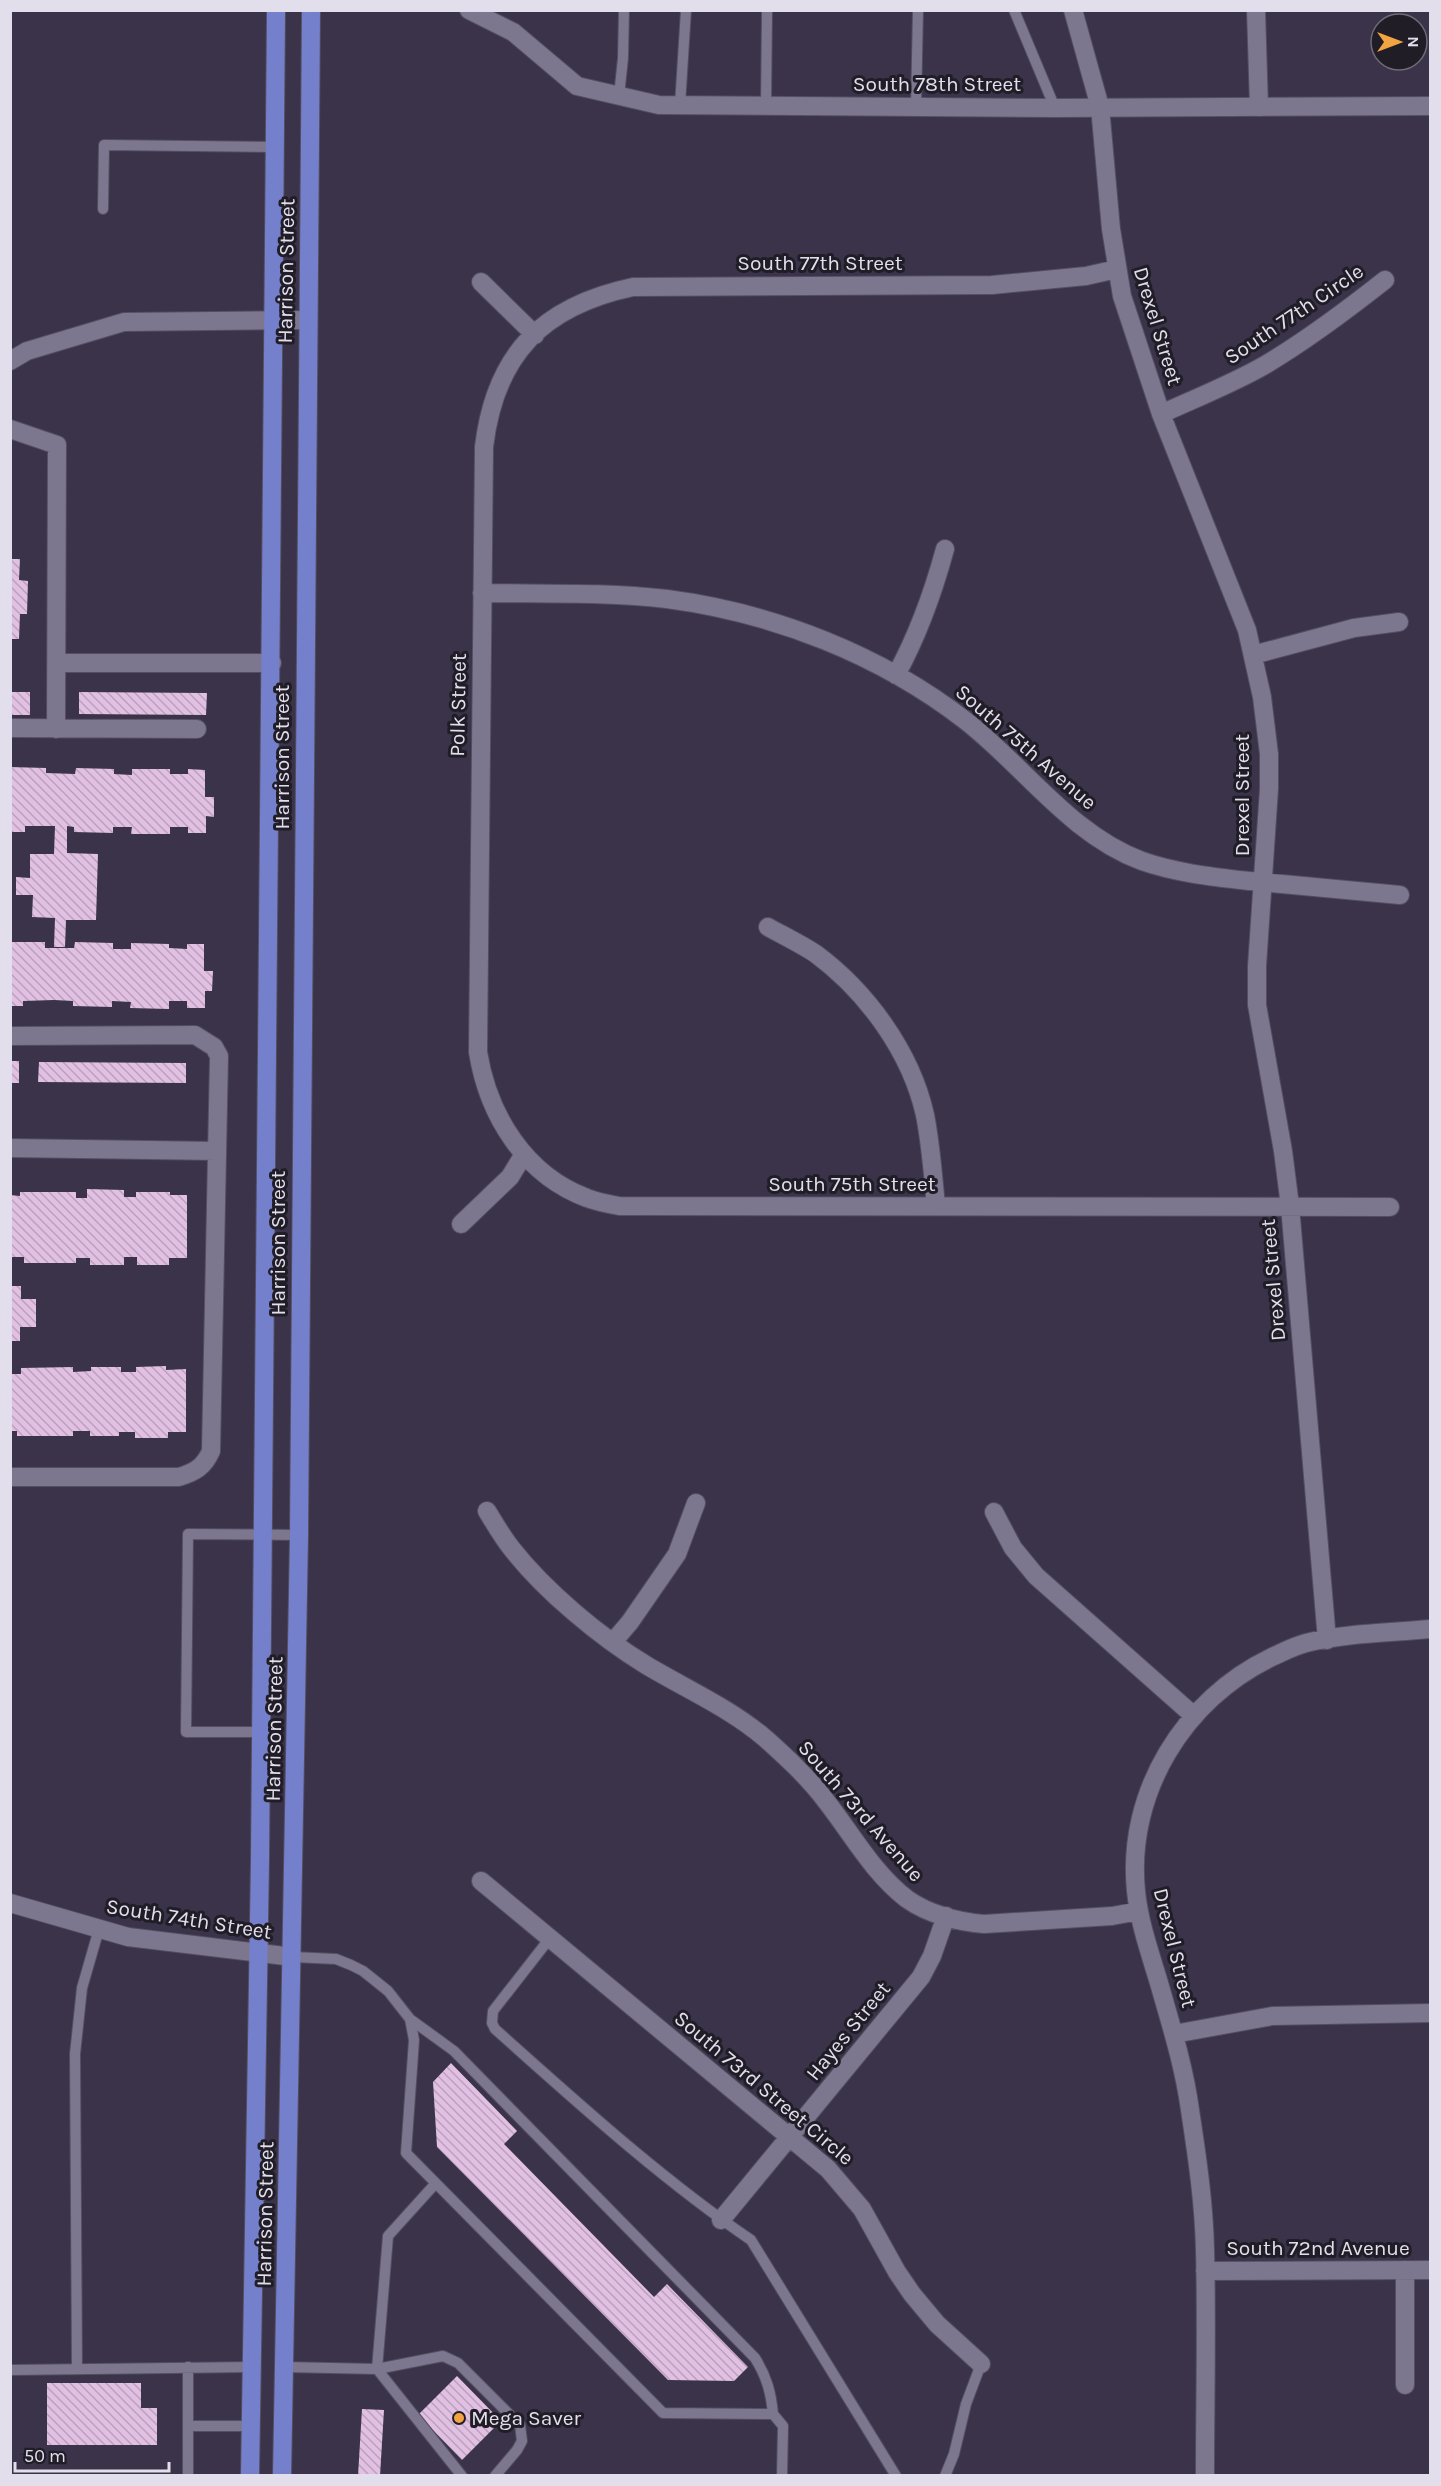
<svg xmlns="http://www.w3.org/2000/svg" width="1441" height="2486" viewBox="0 0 1441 2486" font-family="Karla,sans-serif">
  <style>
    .building { fill: url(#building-back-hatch) }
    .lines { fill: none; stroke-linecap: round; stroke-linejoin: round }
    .service-casing { stroke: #544e60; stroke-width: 12 }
    .minor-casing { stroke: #544e60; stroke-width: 20 }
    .tertiary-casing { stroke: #544e60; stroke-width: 20 }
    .primary-casing { stroke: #544e60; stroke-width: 20 }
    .service { stroke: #7d768f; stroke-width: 10 }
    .minor { stroke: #7d768f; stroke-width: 18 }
    .tertiary { stroke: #7d768f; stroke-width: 18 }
    .primary { stroke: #7580cd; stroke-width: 18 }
    .poi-dot { fill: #f3a442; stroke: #201d27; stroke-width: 2 }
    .labels { text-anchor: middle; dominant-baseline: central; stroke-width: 6; stroke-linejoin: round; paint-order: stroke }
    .street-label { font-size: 21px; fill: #e2deec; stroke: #201d27 }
    .poi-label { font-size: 21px; fill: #e2deec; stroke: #201d27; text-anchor: start }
  </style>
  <defs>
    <pattern id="building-back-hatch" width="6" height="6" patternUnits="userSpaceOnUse" patternTransform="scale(1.5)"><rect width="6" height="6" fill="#e2c0e3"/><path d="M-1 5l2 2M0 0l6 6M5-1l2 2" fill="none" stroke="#baa1bc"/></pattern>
  </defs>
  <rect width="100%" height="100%" fill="#3a3349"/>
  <path class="building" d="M10,559H20L19,580L28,581L27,614H20L19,639H10Z
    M10,692H30V715H10Z
    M79,692L207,693L206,715L79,714Z
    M10,767L46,768V773L75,774L76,768L114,769V774L132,775V769H170V774H188V769L205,770V797H214V817L206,816V833H188V827H170V834H131L132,827H113V833L74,832V827L67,826V853L98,854L96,920H66L65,947H54L55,918L32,917L33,895H16V877L30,878V854H54L55,826H25V832H10Z
    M10,942H45V948H74L75,942L113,943V949H131V943L169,944V948L187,949V944H204V971H213L212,991H205V1008H187V1001H169V1009L130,1008L131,1002L112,1001V1007L73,1006V1001L54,1000L23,1001V1006H10Z
    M10,1061H19V1083H10Z
    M39,1062L186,1063V1083L38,1082Z
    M87,1189L124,1190V1197H136V1192H170V1195H187V1258H169V1265H137V1257H124V1265H90V1258H76V1263H24V1257H10V1195L20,1196V1192H76V1198H87Z
    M10,1286H21V1299H36V1327H20V1341H10Z
    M166,1366V1370L186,1369V1432H168V1438H135V1432H119V1436H90V1431H73V1436H17V1431H10V1374H21V1368L73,1367V1372L91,1371V1367H121V1372H136V1367Z
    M451,2063L517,2131L504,2144L654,2297L667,2284L748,2367L734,2381L668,2380L437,2147L433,2082Z
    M457,2376L501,2421L462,2460L418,2415Z
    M47,2383H141V2408H157V2445H47Z
    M362,2409L384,2410L380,2476H358Z"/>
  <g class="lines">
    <g class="service-casing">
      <path id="service" d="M1014,10L1055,108
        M619,96L623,58L624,10
        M680,105L686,10
        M766,106L767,10
        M916,106L918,10
        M103,209L104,145L275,147
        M261,1732H186L188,1534L299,1535
        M550,1938L493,2011L492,2023L495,2029C577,2102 660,2178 751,2240L896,2476
        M293,1957L336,1959L351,1965L363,1971L388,1991L410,2019L414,2040L406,2153L663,2413L773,2414L783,2426L782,2476
        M410,2019L454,2051L755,2358C767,2377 771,2393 773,2414
        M435,2184L388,2236L377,2369L443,2356L458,2363L520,2425L522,2441L517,2450L495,2476
        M188,2367V2426
        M284,2367L377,2369L462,2476
        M77,2368L75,2054L82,1988L99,1929
        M10,2370L252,2367
        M188,2476V2426H251
        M945,2476L954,2454L966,2404L981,2364"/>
    </g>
    <g class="minor-casing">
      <path id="minor" d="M1073,10L1100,107L1111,229L1122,296L1161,414L1247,630L1262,697L1269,754V789L1257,966V1005L1283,1151L1290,1206L1327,1640
        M1256,10L1259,107
        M1117,269L1086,276L992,285L633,287C543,306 495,354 484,447L478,1052C488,1115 525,1175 587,1198C597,1202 608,1204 619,1206L1390,1207
        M481,282L535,335
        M10,361L27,351L124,322L308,320
        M1161,414C1196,398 1232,384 1265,365C1307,340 1347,310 1385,280
        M10,429L57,445L56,729
        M482,593C544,594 606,592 667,599C774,613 881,655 966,721C1024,766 1071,835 1142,861C1176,873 1214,877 1250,881C1300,886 1350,890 1400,895
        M1253,655L1354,628L1399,622
        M57,663H272
        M896,675C918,635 933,593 945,549
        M10,728L197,729
        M768,927C784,936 801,944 816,954C867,992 911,1052 925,1115C931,1145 933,1176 936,1206
        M10,1036L195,1035L214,1047L219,1056L211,1451C204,1467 195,1472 179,1477H10
        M10,1148L217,1151
        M461,1224L510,1177L524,1154
        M487,1511C495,1524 503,1538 512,1549C545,1591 600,1637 646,1665C686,1689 730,1708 766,1739C787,1758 809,1778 826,1801C852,1834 873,1873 907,1899C928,1914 958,1922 984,1924L1112,1916L1139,1911
        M994,1512L1013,1548L1036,1576L1194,1716
        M613,1642L630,1622L677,1554L696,1503
        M481,1881L828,2169L862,2209L897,2272L912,2294L937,2324L981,2364
        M10,1903L128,1937L293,1957
        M1174,2034L1272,2016L1430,2013
        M721,2220L921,1977L932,1956L946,1916
        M1405,2270V2385
        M1205,2271L1430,2270
        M1205,2476C1205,2400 1207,2325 1205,2250C1204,2203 1197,2156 1190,2110C1184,2066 1171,2025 1159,1983C1150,1953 1139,1922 1136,1891C1126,1793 1184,1699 1272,1657C1283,1652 1294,1646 1306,1643C1346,1633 1389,1633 1430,1629"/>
    </g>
    <g class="tertiary-casing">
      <path id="tertiary" d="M469,10L513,32L577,86L659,105L1055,108L1430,106"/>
    </g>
    <g class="primary-casing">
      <path id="primary" d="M250,2476L260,1859L276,10
        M282,2476L299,1535L311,10"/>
    </g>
    <use href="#service" class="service"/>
    <use href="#minor" class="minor"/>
    <use href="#tertiary" class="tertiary"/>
    <use href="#primary" class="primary"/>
  </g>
  <circle class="poi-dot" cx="459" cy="2418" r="6"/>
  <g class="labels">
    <g class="street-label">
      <text x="937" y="84">South 78th Street</text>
      <text x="820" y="263">South 77th Street</text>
      <text transform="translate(286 271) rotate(-89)">Harrison Street</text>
      <text transform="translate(1294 314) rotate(-34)">South 77th Circle</text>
      <text transform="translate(1158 326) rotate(73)">Drexel Street</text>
      <text transform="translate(458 705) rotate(-89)">Polk Street</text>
      <text transform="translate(1026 747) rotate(41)">South 75th Avenue</text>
      <text transform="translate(282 757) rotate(-90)">Harrison Street</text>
      <text transform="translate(1242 795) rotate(-90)">Drexel Street</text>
      <text x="852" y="1184">South 75th Street</text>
      <text transform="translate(278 1243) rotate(-90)">Harrison Street</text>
      <text transform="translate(1273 1280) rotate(-95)">Drexel Street</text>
      <text transform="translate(274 1729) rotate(-89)">Harrison Street</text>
      <text transform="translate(861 1811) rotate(49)">South 73rd Avenue</text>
      <text transform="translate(189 1919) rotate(9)">South 74th Street</text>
      <text transform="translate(1175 1948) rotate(76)">Drexel Street</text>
      <text transform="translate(848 2031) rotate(-51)">Hayes Street</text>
      <text transform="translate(764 2088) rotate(40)">South 73rd Street Circle</text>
      <text transform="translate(265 2214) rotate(-89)">Harrison Street</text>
      <text x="1318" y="2248">South 72nd Avenue</text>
    </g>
    <g class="poi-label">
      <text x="471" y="2418">Mega Saver</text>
    </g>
  </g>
  <rect width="1441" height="2486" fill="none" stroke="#e2deec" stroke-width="24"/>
  <g transform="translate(1399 42) rotate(90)"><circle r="28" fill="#201d27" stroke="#6e6a76" stroke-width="1.5"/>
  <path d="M0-4.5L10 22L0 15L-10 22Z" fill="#f3a442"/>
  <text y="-9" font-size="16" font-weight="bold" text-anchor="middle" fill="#e2deec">N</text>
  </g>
  <path d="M15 2462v9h154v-9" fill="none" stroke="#e2deec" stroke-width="3"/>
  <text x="24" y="2462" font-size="18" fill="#e2deec" stroke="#201d27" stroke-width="4.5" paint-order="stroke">50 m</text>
</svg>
